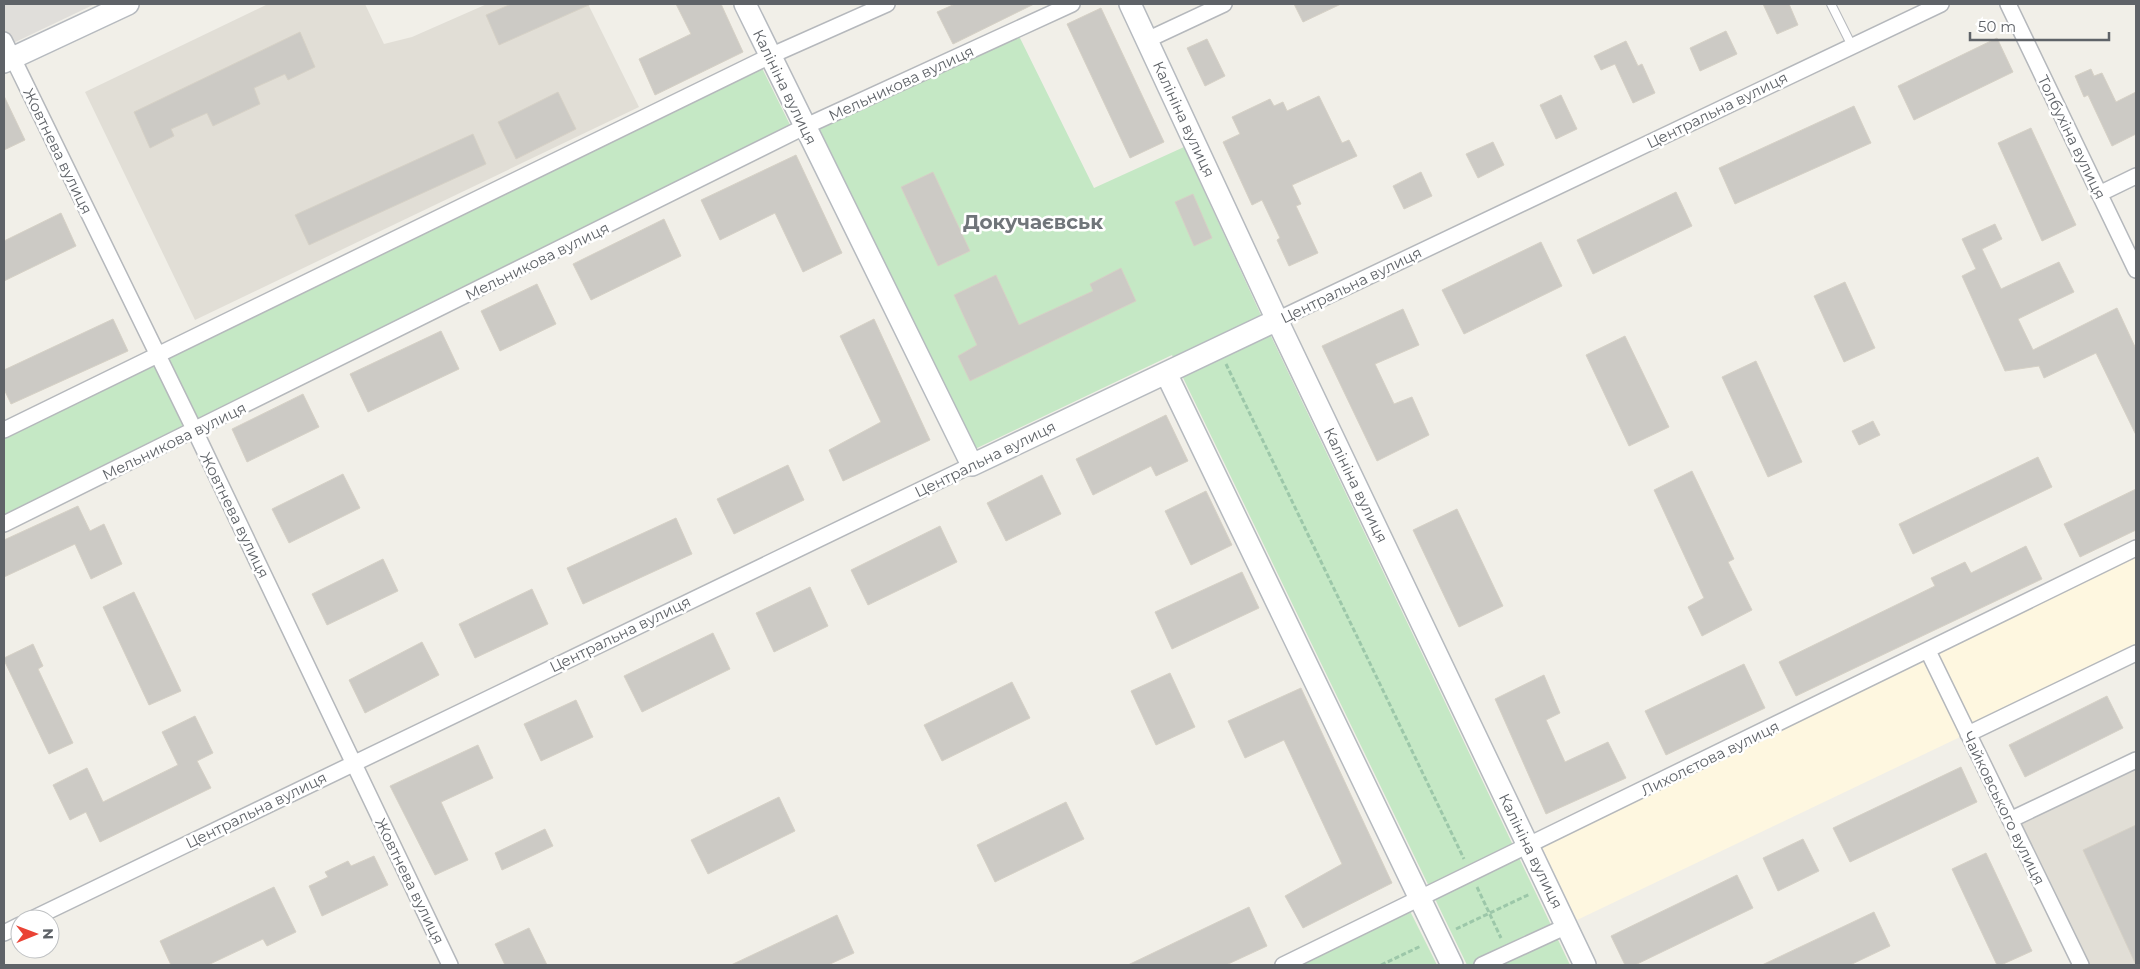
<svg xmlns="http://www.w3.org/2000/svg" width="2140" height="969" viewBox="0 0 2140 969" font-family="Montserrat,sans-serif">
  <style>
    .commercial { fill: #fef7e0 }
    .industrial { fill: #e0deda }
    .education { fill: #e1ded6 }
    .green { fill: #c5e8c5 }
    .building { fill: #cccac5; stroke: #d6d1c6 }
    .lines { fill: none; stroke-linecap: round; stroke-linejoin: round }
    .lane-casing { stroke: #b5b8bc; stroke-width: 10 }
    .street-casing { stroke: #b5b8bc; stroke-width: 18 }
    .secondary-casing { stroke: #b6babf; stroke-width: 24 }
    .path { stroke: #9cc7a9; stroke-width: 3; stroke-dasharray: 5 2.5; stroke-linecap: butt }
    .lane { stroke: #fff; stroke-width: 8 }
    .street { stroke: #fff; stroke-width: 15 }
    .secondary { stroke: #fff; stroke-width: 21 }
    .labels { text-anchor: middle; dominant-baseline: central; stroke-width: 5; stroke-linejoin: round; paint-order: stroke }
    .street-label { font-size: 15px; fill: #5f6368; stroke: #fff }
    .district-label { font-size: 20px; font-weight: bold; fill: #70757a; stroke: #fff }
  </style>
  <rect width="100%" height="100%" fill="#f1efe8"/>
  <path class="commercial" d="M2136,548V653L1577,920L1539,841Z"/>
  <path class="industrial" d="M4,4H95L7,46L4,40Z"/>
  <path class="education" d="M268,4H365L384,44L412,37L487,4H588L639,107L195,320L85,92Z
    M2136,760V965H2081L2010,820Z"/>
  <path class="green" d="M1016,30L1094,188L1184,147L1260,313L1570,965H1467L1172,355L975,449L815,122Z
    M759,62L794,133L4,524V430Z
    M1407,905L1437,965H1283Z"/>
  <path class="building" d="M511,4H591L499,45L486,15Z
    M676,4H721L743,52L655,95L639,59L691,34Z
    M955,4H1034L953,44L937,12Z
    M1294,4H1341L1303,22Z
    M1763,4H1789L1798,25L1777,34Z
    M1101,8L1164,142L1130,158L1067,24Z
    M1726,31L1737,54L1700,71L1690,48Z
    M300,32L315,67L288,80L285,74L254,88L260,104L213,126L207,113L171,129L174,136L150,148L134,112Z
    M1997,38L2013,72L1914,120L1898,86Z
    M1207,39L1225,76L1205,86L1187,48Z
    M1626,41L1638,66L1642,64L1655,93L1633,103L1615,64L1601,70L1594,56Z
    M2091,69L2094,76L2102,73L2116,102L2136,92V134L2112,146L2088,95L2084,97L2075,76Z
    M558,92L576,129L516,159L498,122Z
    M1561,95L1577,129L1556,139L1540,105Z
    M4,96L25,140L4,150Z
    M1319,96L1342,143L1349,140L1357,156L1292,185L1301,204L1296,206L1318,253L1289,266L1277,240L1280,238L1262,200L1252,205L1223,142L1240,134L1232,117L1270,99L1274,106L1283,102L1287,111Z
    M1854,106L1871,143L1735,204L1719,168Z
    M2031,128L2076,225L2042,241L1998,143Z
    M473,134L486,164L309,245L295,215Z
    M1493,142L1504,165L1478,178L1466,154Z
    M796,155L842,253L803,272L775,213L720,240L701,200Z
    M933,172L970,251L938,266L901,187Z
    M1421,172L1432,196L1404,209L1393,186Z
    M1676,192L1692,226L1593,274L1577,240Z
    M1193,194L1212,238L1194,246L1175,202Z
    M61,213L76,246L4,281V241Z
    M664,219L681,256L591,300L573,264Z
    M1995,224L2002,239L1982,249L2001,289L2059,262L2074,292L2018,319L2033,350L2117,308L2136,349V435L2096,353L2044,378L2039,366L2005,371L1962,276L1976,269L1962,239Z
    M1541,242L1562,286L1464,334L1442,290Z
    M1121,268L1136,301L970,381L958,356L977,345L954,295L996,275L1019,325L1093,291L1090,284Z
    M1845,282L1875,348L1844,362L1814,296Z
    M537,284L556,324L500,351L481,311Z
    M1403,309L1419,345L1375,364L1394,404L1412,397L1429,435L1377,461L1322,346Z
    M113,319L128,351L11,404L4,389V370Z
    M874,319L930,440L843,481L829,450L881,422L840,336Z
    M441,331L459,369L368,412L350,374Z
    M1625,336L1669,427L1629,446L1586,355Z
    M1756,361L1802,462L1768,477L1722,377Z
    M303,394L319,427L247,462L232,429Z
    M1166,415L1188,461L1156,476L1151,466L1093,495L1076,459Z
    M1873,421L1880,435L1859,445L1852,431Z
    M2038,457L2052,487L1913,554L1899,524Z
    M788,465L804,500L734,534L717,499Z
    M1692,471L1734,559L1728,562L1752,610L1702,636L1688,607L1704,598L1654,490Z
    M343,474L360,508L289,543L272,509Z
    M1042,475L1061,514L1006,541L987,503Z
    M2136,489V530L2080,557L2064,524Z
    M1206,491L1232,545L1191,565L1165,511Z
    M78,506L90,531L104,524L122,564L91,579L75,544L4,577V540Z
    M1457,509L1503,606L1459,627L1413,530Z
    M676,518L692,554L583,604L567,568Z
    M940,526L957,562L868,605L851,570Z
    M2026,546L2042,579L1796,696L1779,662L1935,586L1931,578L1965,562L1971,573Z
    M383,559L398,591L327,625L312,594Z
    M1242,572L1259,608L1172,649L1155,612Z
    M810,587L828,626L774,652L756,613Z
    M532,589L548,624L475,658L459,624Z
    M134,592L181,691L149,705L103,607Z
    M713,633L730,669L642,712L624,676Z
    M422,642L439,675L365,713L349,680Z
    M33,644L43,666L38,669L73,743L49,754L4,660V658Z
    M1744,664L1765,708L1666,755L1645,711Z
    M1170,673L1195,727L1156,745L1131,691Z
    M1544,675L1560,713L1546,720L1565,762L1608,742L1626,778L1546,814L1495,699Z
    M1012,682L1030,718L942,761L924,725Z
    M1301,688L1392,883L1303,928L1285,896L1342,864L1284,740L1245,758L1228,721Z
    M2107,696L2123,728L2025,777L2009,745Z
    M576,700L593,737L541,761L524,724Z
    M195,716L213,753L197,761L211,788L100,842L86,812L70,820L53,785L87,768L103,802L178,765L162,732Z
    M478,745L493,778L441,802L468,860L435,875L390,786Z
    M1961,767L1977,802L1850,862L1833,828Z
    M779,797L795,831L708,874L691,840Z
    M1066,802L1084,839L995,882L977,845Z
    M2136,825V965L2083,850Z
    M545,829L553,846L502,870L495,853Z
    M1803,839L1819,871L1778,891L1763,858Z
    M1986,853L2032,951L2001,965H1997L1952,869Z
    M374,856L388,885L322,916L309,886L328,877L325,872L348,861L351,866Z
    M1737,875L1753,908L1635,965H1625L1611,936Z
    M274,887L296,932L267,946L263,939L208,965H171L160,941Z
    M1249,907L1267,946L1226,965H1128Z
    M1874,912L1890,946L1850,965H1762Z
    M837,915L854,953L828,965H731Z
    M529,928L547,965H505L495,944Z"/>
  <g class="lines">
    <g class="lane-casing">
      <path id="lane" d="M1831,4L1852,46"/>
    </g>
    <g class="street-casing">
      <path id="street" d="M2008,4L2136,270
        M4,40L195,431L450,965
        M1147,40L1224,4
        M2099,194L2136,176
        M1277,320L1941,4
        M4,430L770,56L887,4
        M4,524L804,127L1072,4
        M1928,651L2081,965
        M1968,734L2136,653
        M2010,820L2136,760
        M32,919L972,465
        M4,933L20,925
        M1283,965L2136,548
        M1482,965L1567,926"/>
    </g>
    <g class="secondary-casing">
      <path id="secondary" d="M745,4L972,465L1277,320
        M1130,4L1277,320L1585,965
        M4,62L128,4
        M1166,373L1452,965"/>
    </g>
    <path class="path" d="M1226,364L1464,859
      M1477,887L1501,938
      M1456,929L1530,894
      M1381,965L1421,946"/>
    <use href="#lane" class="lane"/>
    <use href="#street" class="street"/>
    <use href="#secondary" class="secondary"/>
  </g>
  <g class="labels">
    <g class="street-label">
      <text transform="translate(901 83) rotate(-25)">Мельникова вулиця</text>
      <text transform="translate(785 87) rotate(64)">Калініна вулиця</text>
      <text transform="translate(1717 110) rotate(-26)">Центральна вулиця</text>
      <text transform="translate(1184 119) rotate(65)">Калініна вулиця</text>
      <text transform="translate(2072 137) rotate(64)">Толбухіна вулиця</text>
      <text transform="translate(58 151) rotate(64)">Жовтнева вулиця</text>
      <text transform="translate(537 261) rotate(-26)">Мельникова вулиця</text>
      <text transform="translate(1351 285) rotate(-26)">Центральна вулиця</text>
      <text transform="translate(174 441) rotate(-26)">Мельникова вулиця</text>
      <text transform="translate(985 459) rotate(-26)">Центральна вулиця</text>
      <text transform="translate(1356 485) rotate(64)">Калініна вулиця</text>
      <text transform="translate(235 515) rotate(64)">Жовтнева вулиця</text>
      <text transform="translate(620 634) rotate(-26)">Центральна вулиця</text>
      <text transform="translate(1710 758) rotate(-26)">Лихолєтова вулиця</text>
      <text transform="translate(2004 808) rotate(64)">Чайковського вулиця</text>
      <text transform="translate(256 810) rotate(-26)">Центральна вулиця</text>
      <text transform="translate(1531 851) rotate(64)">Калініна вулиця</text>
      <text transform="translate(410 881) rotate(64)">Жовтнева вулиця</text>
    </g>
    <g class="district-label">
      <text x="1033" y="222">Докучаєвськ</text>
    </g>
  </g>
  <rect width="2140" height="969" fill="none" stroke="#5f6368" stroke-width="10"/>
  <g transform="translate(35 934) rotate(89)"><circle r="24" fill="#ffffff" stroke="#bfc1c3"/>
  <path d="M0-4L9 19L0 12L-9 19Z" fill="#ea4335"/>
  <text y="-8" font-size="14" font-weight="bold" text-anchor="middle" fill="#5f6368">N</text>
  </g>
  <path d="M1970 32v8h139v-8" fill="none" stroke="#5f6368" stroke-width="2.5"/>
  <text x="1978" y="32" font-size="15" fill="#5f6368" stroke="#ffffff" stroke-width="4" paint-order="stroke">50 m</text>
</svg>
